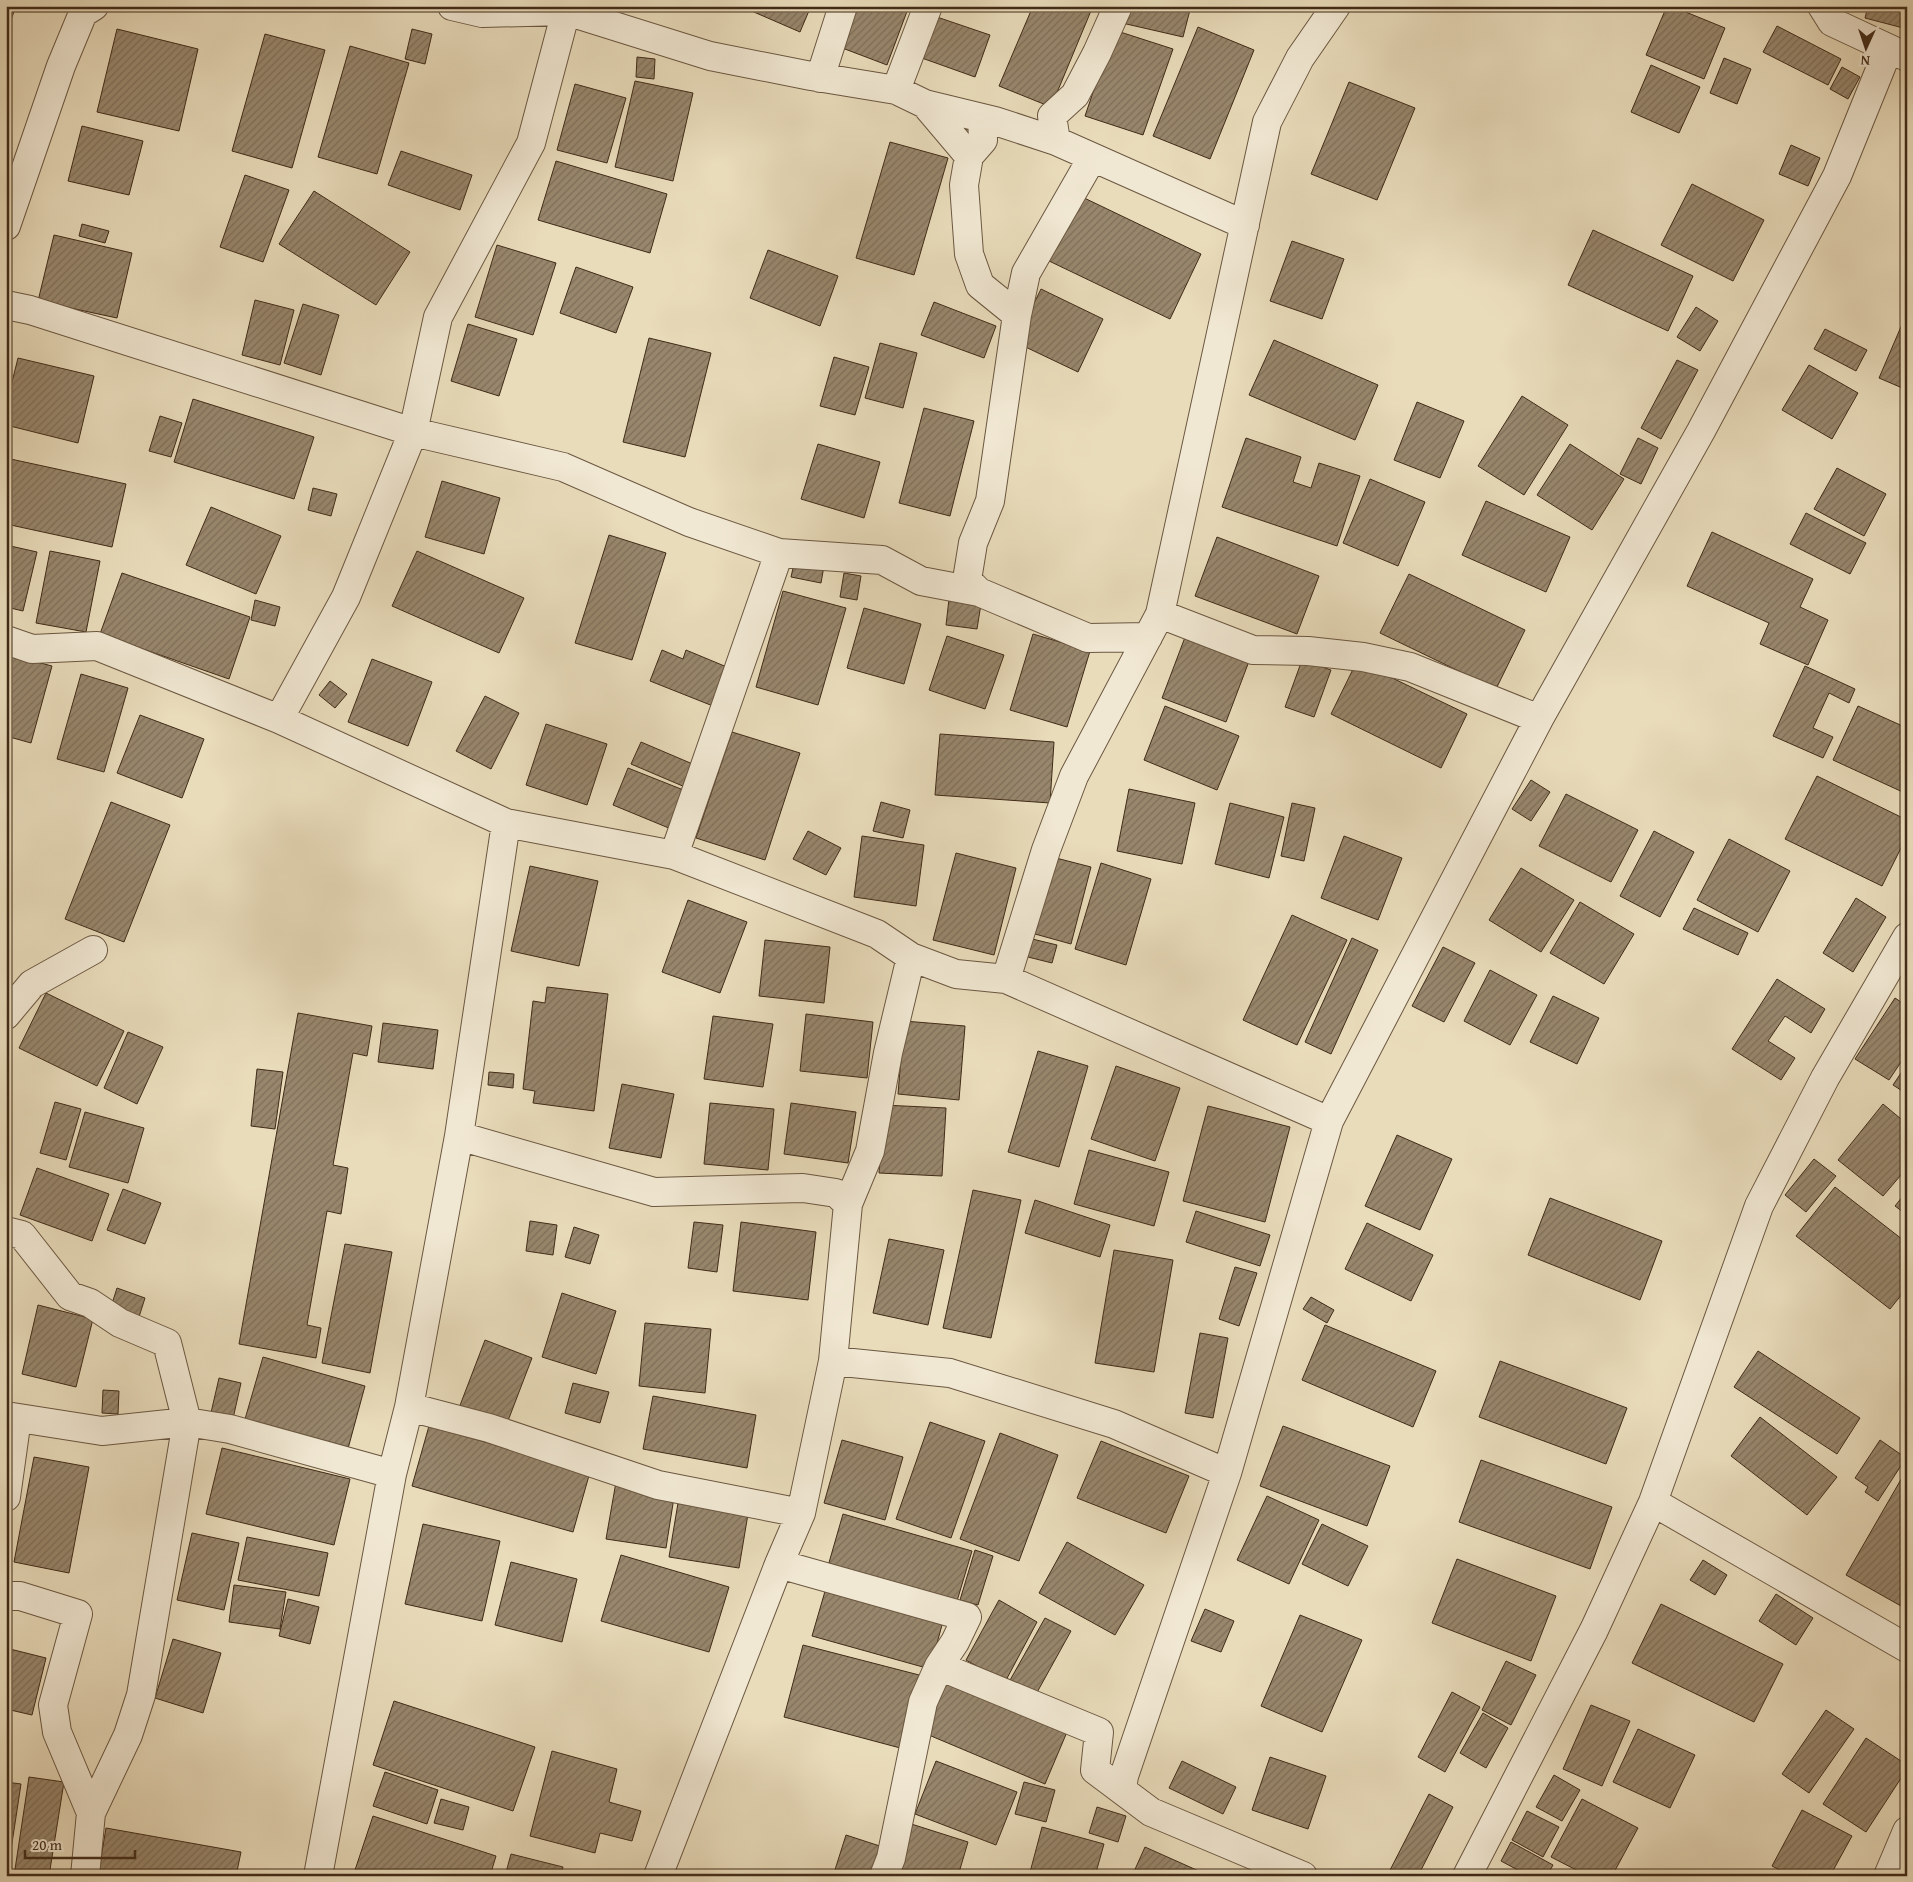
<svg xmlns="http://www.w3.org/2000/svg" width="1913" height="1882" viewBox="0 0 1913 1882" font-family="'Gentium Book Plus',serif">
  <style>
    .building { fill: url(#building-hatch); stroke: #412b18 }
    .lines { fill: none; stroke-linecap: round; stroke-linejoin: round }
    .minor-casing { stroke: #6b5741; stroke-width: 30 }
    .minor { stroke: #f1e8d3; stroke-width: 28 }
  </style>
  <defs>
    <pattern id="building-hatch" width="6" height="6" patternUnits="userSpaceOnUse" patternTransform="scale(1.25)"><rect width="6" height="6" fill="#98876d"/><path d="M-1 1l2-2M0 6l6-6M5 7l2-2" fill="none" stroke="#7e6f59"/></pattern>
  </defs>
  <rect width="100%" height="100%" fill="#e9dcbb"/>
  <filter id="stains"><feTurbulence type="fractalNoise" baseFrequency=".004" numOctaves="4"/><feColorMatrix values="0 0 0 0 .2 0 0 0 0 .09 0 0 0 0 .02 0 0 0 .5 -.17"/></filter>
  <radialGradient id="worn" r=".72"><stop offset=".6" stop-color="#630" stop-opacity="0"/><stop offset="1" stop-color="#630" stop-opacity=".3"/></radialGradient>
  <path class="building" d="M6,6H16L6,34Z
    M740,6H811L800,32Z
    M852,6H909L887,65L837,46Z
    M1033,6H1093L1051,107L999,86Z
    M1126,6H1191L1183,37L1122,23Z
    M1667,6H1671L1725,28L1704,79L1646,55Z
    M1868,6H1907V29L1865,18Z
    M934,16L990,35L975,77L919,57Z
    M1777,26L1841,59L1828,85L1763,52Z
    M1198,27L1254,50L1210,159L1153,136Z
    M117,29L198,49L179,131L97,112Z
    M412,29L432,34L425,64L405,59Z
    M1114,30L1173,49L1143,135L1085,116Z
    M265,34L325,50L292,168L232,151Z
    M350,46L409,63L377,174L318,157Z
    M637,57L655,59L654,79L636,77Z
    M1724,58L1751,69L1737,104L1710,93Z
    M1651,65L1700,87L1679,133L1631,112Z
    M1842,67L1860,77L1848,99L1830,89Z
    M635,81L693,93L673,181L615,167Z
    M1349,82L1415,108L1377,200L1311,174Z
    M575,84L626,98L607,163L557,150Z
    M82,126L143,141L129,195L68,181Z
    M890,142L948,158L914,275L856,258Z
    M1791,145L1820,158L1808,186L1779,174Z
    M401,151L472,175L460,210L388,185Z
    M556,161L667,194L650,253L538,220Z
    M245,175L289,190L263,262L220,247Z
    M1692,184L1764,220L1733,281L1661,245Z
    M314,191L410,252L376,305L279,244Z
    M1078,195L1201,254L1170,319L1047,260Z
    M82,224L109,231L105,243L79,236Z
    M1593,230L1693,276L1668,331L1568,285Z
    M54,235L132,253L117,318L38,301Z
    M1292,241L1344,259L1322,319L1270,301Z
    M497,245L556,263L533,335L475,317Z
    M768,250L838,276L820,326L750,298Z
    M576,267L633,287L616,333L560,313Z
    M1041,289L1103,319L1078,372L1015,342Z
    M255,300L294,310L280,365L242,355Z
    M934,302L996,326L984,358L921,335Z
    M303,304L339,315L321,375L284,363Z
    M1696,307L1718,321L1700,351L1677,337Z
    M1903,322L1907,324V390L1879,378Z
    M468,324L517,339L499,396L451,381Z
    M1825,329L1867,350L1856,371L1814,349Z
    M649,338L711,353L685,457L623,442Z
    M1274,340L1378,385L1355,440L1249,395Z
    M880,343L917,353L903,408L865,398Z
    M834,357L869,367L855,415L820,406Z
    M18,358L94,376L78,443L6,425V406Z
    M1677,360L1698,370L1661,439L1641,428Z
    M1809,365L1858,393L1832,439L1782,410Z
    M1522,396L1568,425L1524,495L1478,466Z
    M193,399L314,437L294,499L174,462Z
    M1417,402L1464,421L1440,478L1394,460Z
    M924,408L974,421L950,516L899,503Z
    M160,416L182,423L171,457L149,451Z
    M1246,438L1301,457L1293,482L1311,488L1319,463L1360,476L1337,546L1222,507Z
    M1638,438L1658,448L1641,484L1620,474Z
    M818,444L880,462L864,518L801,499Z
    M1570,444L1624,479L1592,530L1537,495Z
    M6,458L126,484L112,547L6,524Z
    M1837,468L1886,494L1864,536L1814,509Z
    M1370,479L1425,502L1398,566L1343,543Z
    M442,481L500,498L484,554L425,537Z
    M313,488L337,494L331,516L308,510Z
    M1486,501L1570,537L1546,592L1462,555Z
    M211,507L281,536L256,594L186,565Z
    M1806,513L1866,543L1850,574L1790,544Z
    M1712,532L1813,579L1800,607L1828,620L1808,665L1760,644L1769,623L1687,586Z
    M609,535L666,553L632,660L575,643Z
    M1217,537L1319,576L1297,634L1195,596Z
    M6,545L37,552L23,611L6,607Z
    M50,551L100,561L86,632L36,623Z
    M417,551L524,598L499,653L392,606Z
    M795,559L824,566L821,583L791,577Z
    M122,573L250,617L229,679L100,634Z
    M844,573L861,576L857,600L840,597Z
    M1409,574L1525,630L1496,689L1380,633Z
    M783,591L846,608L818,705L756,687Z
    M949,599L981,604L977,629L946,625Z
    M255,600L280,607L275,626L251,620Z
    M864,608L921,624L904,684L847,668Z
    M1187,632L1251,656L1226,722L1162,698Z
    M1033,634L1090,651L1067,727L1010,710Z
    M947,636L1004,655L985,709L929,690Z
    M662,650L683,659L686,650L734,670L718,708L650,681Z
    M6,654L52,666L31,743L6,736Z
    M372,659L432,682L408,746L348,722Z
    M1302,660L1331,670L1314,717L1285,707Z
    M1357,661L1467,714L1441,768L1331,714Z
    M1805,666L1855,689L1849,703L1829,693L1813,728L1833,737L1823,758L1773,736Z
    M81,674L128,688L104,772L57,759Z
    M330,681L347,694L335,708L319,695Z
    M485,696L519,713L491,769L456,751Z
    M1165,706L1239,736L1217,790L1144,760Z
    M1858,706L1907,728V794L1833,760Z
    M140,715L204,739L182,798L117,773Z
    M546,724L607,744L587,805L526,785Z
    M732,732L800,753L765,860L696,838Z
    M940,734L1054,742L1050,803L935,795Z
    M641,742L695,765L685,787L631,764Z
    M628,768L691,793L676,831L613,805Z
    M1817,776L1907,820V836L1882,886L1785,839Z
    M1531,780L1550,792L1531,821L1512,809Z
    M1129,789L1195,803L1182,864L1117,851Z
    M1566,794L1638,830L1611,882L1539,846Z
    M111,802L170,825L124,942L65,919Z
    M881,802L910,810L903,838L873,831Z
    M1230,803L1284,817L1269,878L1215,864Z
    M1292,803L1315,808L1304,861L1281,856Z
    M808,831L841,848L826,875L793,859Z
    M1654,831L1694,852L1660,917L1620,896Z
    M862,836L924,845L916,906L854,897Z
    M1344,836L1402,858L1378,920L1321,898Z
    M1729,839L1790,871L1758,932L1697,900Z
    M956,853L1016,868L994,955L933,940Z
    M1056,858L1091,867L1071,944L1035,934Z
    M1101,863L1151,879L1126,965L1075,949Z
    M530,866L598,881L579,966L511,951Z
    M1521,868L1574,900L1541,952L1489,920Z
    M1856,898L1886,917L1853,972L1823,953Z
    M688,900L747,922L720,993L662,972Z
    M1580,902L1634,934L1604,984L1550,953Z
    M1694,908L1748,933L1738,955L1683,929Z
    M1292,915L1347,940L1297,1045L1243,1020Z
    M1024,937L1057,945L1052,963L1020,955Z
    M1352,938L1378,950L1331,1054L1305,1042Z
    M765,940L830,947L824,1003L759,996Z
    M1443,947L1475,963L1444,1022L1412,1006Z
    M1490,970L1537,995L1510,1045L1464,1021Z
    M1777,979L1825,1009L1811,1033L1785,1016L1768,1041L1795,1058L1781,1080L1732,1049Z
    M547,987L608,994L594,1111L533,1103L535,1091L523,1089L533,1001L545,1003Z
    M46,993L124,1031L97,1086L19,1048Z
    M1553,996L1599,1018L1577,1064L1530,1042Z
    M1895,998L1907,1006V1053L1889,1080L1855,1059Z
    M298,1013L372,1026L367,1056L353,1053L333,1165L348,1168L341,1214L327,1211L307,1325L321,1328L316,1358L239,1344Z
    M806,1014L873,1022L867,1078L800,1071Z
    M713,1016L773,1024L763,1087L704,1079Z
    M904,1021L965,1026L959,1100L898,1094Z
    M383,1023L438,1030L433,1069L378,1062Z
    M128,1032L163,1047L137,1104L104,1088Z
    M1038,1051L1088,1066L1059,1167L1008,1152Z
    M1907,1064V1094L1893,1085Z
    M1116,1066L1180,1088L1155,1161L1091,1139Z
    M257,1069L283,1072L275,1129L251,1126Z
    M489,1072L514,1074L513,1088L488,1085Z
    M622,1084L674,1094L661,1158L609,1148Z
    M55,1102L81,1109L66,1160L40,1153Z
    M710,1103L774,1109L768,1170L704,1164Z
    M791,1103L856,1112L848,1163L784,1154Z
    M1883,1104L1907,1124V1168L1883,1196L1838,1160Z
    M883,1105L946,1108L942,1176L879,1173Z
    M1208,1106L1290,1127L1265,1222L1183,1201Z
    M85,1112L144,1128L128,1183L69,1167Z
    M1397,1135L1452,1159L1420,1230L1365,1206Z
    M1089,1150L1169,1172L1154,1226L1074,1204Z
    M1814,1159L1836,1176L1806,1212L1785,1195Z
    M37,1168L109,1194L92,1241L20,1215Z
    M6,1179H10L6,1209Z
    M1835,1187L1907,1243V1288L1890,1309L1796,1236Z
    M123,1189L161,1203L145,1244L107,1230Z
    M973,1190L1021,1200L991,1338L943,1328Z
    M1907,1191V1215L1895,1206Z
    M1550,1198L1662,1241L1640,1300L1528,1255Z
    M1035,1200L1110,1225L1100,1257L1025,1233Z
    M1196,1211L1270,1235L1260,1266L1186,1242Z
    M530,1221L557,1225L553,1255L526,1251Z
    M694,1222L723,1225L717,1272L688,1268Z
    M741,1222L816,1232L808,1300L733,1291Z
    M1367,1223L1433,1255L1411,1301L1345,1269Z
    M574,1227L599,1235L590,1264L565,1257Z
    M889,1239L944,1250L928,1325L873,1313Z
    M345,1244L392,1252L370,1373L322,1363Z
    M1114,1250L1173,1260L1154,1372L1095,1363Z
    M1235,1267L1257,1273L1239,1326L1219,1319Z
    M117,1288L145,1298L138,1320L110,1310Z
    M562,1293L616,1311L596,1374L542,1357Z
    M1311,1297L1334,1310L1327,1323L1303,1309Z
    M38,1305L93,1319L76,1387L22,1374Z
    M645,1323L711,1329L705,1393L639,1386Z
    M1325,1325L1436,1371L1413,1427L1302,1380Z
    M1200,1333L1228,1338L1213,1418L1185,1413Z
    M485,1340L532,1358L506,1426L459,1408Z
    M1758,1351L1860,1418L1837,1454L1734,1387Z
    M263,1357L365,1386L346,1456L243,1426Z
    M1500,1361L1627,1408L1606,1464L1479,1417Z
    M219,1378L241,1383L232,1423L210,1417Z
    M573,1383L609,1392L600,1423L565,1413Z
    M103,1390L119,1391L118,1414L102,1413Z
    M653,1396L756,1415L747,1468L643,1449Z
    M1760,1417L1837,1477L1807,1515L1731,1456Z
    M930,1422L985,1441L951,1538L896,1519Z
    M429,1426L590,1472L573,1532L412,1486Z
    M1283,1426L1390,1466L1367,1526L1260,1486Z
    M1000,1433L1058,1455L1019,1561L960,1539Z
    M842,1440L903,1457L885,1520L824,1503Z
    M1880,1440L1906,1458L1878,1501L1865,1492L1868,1487L1855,1478Z
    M1101,1441L1189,1476L1166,1533L1077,1498Z
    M222,1448L350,1479L334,1545L206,1514Z
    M34,1457L89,1467L69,1573L14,1562Z
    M1481,1460L1612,1507L1590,1569L1459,1522Z
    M1907,1469V1595L1901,1606L1846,1575Z
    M616,1482L675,1491L666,1548L606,1539Z
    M1267,1496L1319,1520L1289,1584L1237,1560Z
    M679,1497L749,1508L739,1568L669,1557Z
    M843,1514L972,1551L954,1611L826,1573Z
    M423,1524L500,1541L482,1621L405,1604Z
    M1322,1524L1368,1546L1348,1586L1302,1564Z
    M192,1533L239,1543L224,1610L177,1600Z
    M247,1537L328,1553L319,1596L238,1580Z
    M1067,1542L1144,1585L1115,1635L1039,1593Z
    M975,1550L993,1556L978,1605L960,1600Z
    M621,1555L729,1587L709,1652L601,1621Z
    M1457,1559L1556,1596L1531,1661L1432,1623Z
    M1703,1560L1727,1575L1715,1595L1690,1580Z
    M511,1562L577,1579L562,1642L495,1625Z
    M828,1581L945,1614L930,1669L812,1636Z
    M234,1585L286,1592L280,1629L229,1622Z
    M1776,1594L1813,1618L1796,1645L1759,1621Z
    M288,1599L319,1607L310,1644L279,1636Z
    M999,1600L1037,1622L1005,1682L966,1660Z
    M1661,1604L1783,1664L1754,1722L1632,1663Z
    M1205,1609L1234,1621L1221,1652L1191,1641Z
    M1300,1615L1362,1640L1322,1732L1261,1706Z
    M1045,1618L1071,1631L1035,1696L1009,1682Z
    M173,1639L221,1653L203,1713L155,1698Z
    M803,1645L923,1676L904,1749L784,1717Z
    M6,1648L46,1658L32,1715L6,1709Z
    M1506,1661L1536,1675L1511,1725L1482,1710Z
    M946,1681L1067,1732L1045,1784L924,1733Z
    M1452,1692L1480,1707L1445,1772L1418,1757Z
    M394,1701L535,1747L513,1811L373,1765Z
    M1591,1705L1630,1721L1602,1786L1563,1769Z
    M1826,1710L1854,1729L1809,1793L1782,1774Z
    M1483,1713L1508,1728L1486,1768L1460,1753Z
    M1638,1729L1695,1755L1670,1808L1613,1782Z
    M1866,1738L1907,1765V1769L1866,1832L1823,1804Z
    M552,1751L617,1769L609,1802L641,1811L632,1841L600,1833L595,1853L530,1836Z
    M1270,1757L1326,1776L1308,1829L1252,1810Z
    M936,1761L1017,1792L996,1845L915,1814Z
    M1182,1761L1236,1787L1223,1814L1169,1788Z
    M385,1772L438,1790L427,1824L373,1806Z
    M1554,1775L1580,1790L1562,1821L1536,1807Z
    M29,1777L64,1782L49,1876H14Z
    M6,1782L21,1784L7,1876H6Z
    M1024,1782L1055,1790L1046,1822L1015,1814Z
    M1429,1794L1453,1807L1418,1876H1387Z
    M441,1799L469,1807L463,1830L434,1823Z
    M1582,1799L1638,1828L1612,1876H1588L1551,1857Z
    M1097,1807L1126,1816L1118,1842L1089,1833Z
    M1802,1810L1852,1836L1830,1876H1791L1772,1866Z
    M1527,1811L1559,1827L1543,1857L1512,1840Z
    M373,1816L496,1856L490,1876H353Z
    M905,1822L968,1842L958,1876H889Z
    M1042,1827L1104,1844L1095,1876H1029Z
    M106,1828L241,1852L236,1876H98Z
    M846,1835L889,1849L880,1876H833Z
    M1511,1842L1553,1865L1547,1876H1529L1501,1861Z
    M1145,1847L1210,1876H1132Z
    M511,1854L563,1867L561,1876H505Z"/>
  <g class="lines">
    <g class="minor-casing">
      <path id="minor" d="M452,6L482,13L566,11L568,6
        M1822,6L1832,22L1907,57
        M820,78L843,6
        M896,90L928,6
        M925,104L969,156
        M982,118L983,140L969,156L964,185L969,254L980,285L1017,315
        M1056,141L1052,116L1075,95L1097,53L1118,6
        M6,226L61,66L83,13L94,6
        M6,305L30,310L413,432L563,467L689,522L779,553L882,560L921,581L979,592L1088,638L1148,637
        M979,592L967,580L973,543L990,501L1017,315L1026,273L1092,158
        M1160,614L1253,650L1308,651L1363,657L1410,667L1539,719
        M6,640L32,649L97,646L279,719L506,823L674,855L877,934L911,957L956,974L1006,979L1329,1121
        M279,719L346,597L413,432L438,317L531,143L566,11L710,56L811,76L896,90L925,104L995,121L1056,141L1245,225
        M674,855L779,553
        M1006,979L1046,850L1074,776L1160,614L1267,122L1300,58L1336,6
        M6,1015L32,984L93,950
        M459,1136L654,1192L803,1188L836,1193L848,1204
        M6,1231L22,1235L70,1296L90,1303L120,1323L167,1343L187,1422L141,1695L128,1735L91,1813L85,1876
        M833,1361L950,1373L1114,1424L1227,1473
        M409,1407L489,1428L658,1485L801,1513
        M6,1416L102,1431L187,1422L230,1429L392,1474
        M6,1497L17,1418
        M1653,1502L1907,1648
        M779,1564L967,1617L955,1642L939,1666L1099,1732L1095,1770L1151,1812L1303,1876
        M6,1596H20L78,1614L53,1705L57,1732L91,1813
        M1122,1789L1124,1776L1227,1473L1329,1121L1539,719L1701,431L1837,176L1888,50
        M318,1876L392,1474L409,1407L459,1136L506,823
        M658,1876L779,1564L801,1513L833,1361L848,1204L870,1151L888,1053L911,957
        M884,1876L891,1858L923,1702L939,1666
        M1467,1876L1594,1630L1653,1502L1759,1206L1825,1078L1907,937
        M1888,1876L1907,1831"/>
    </g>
    <use href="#minor" class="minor"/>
  </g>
  <rect width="1913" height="1882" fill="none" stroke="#e9dcbb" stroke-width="25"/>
  <rect x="8" y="8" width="1898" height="1867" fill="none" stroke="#412b18" stroke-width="2.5"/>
  <rect x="12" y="12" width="1888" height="1857" fill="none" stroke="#412b18"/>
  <g transform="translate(1866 48) rotate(183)" stroke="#f1e8d3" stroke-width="4" paint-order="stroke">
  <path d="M0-4L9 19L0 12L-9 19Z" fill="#412b18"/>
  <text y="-8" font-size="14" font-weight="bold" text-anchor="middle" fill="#412b18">N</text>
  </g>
  <path d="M25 1850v8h110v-8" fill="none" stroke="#412b18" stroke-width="2.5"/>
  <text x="32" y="1850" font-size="15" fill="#412b18" stroke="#f1e8d3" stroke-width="4" paint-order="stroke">20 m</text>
  <rect width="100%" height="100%" filter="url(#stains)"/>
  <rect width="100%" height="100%" fill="url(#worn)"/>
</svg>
